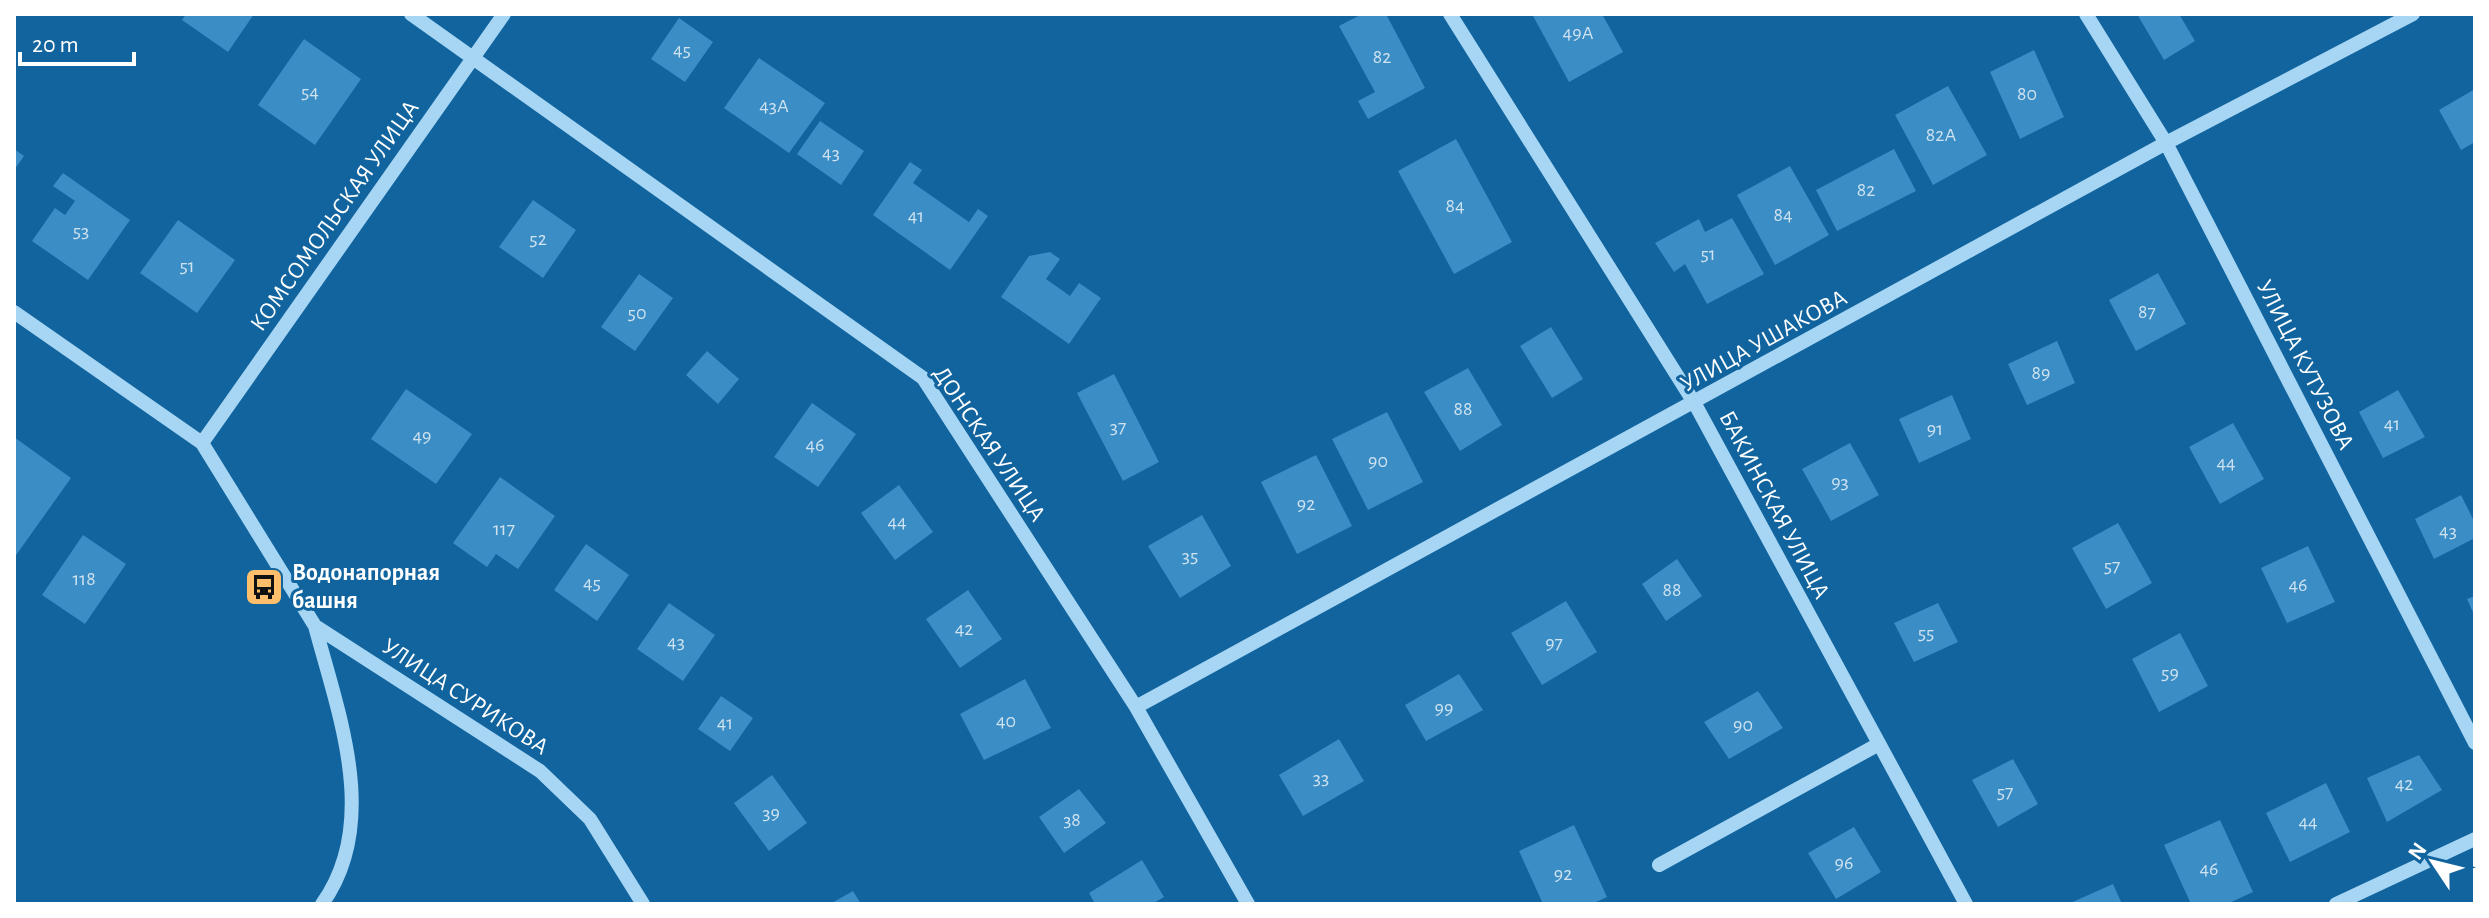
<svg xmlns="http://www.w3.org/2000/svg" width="2489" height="918" viewBox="0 0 2489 918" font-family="'Alegreya Sans',sans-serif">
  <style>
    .building { fill: #3a8dc5 }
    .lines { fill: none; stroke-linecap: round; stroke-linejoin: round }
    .minor { stroke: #a7d6f5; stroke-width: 14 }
    .labels { text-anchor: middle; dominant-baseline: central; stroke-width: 6; stroke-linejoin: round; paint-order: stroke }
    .number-label { font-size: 20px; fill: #cee2f0 }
    .street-label { font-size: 24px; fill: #fff; stroke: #11649e }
    .poi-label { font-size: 24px; font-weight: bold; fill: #fff; stroke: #11649e; text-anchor: start }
  </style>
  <rect width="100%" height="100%" fill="#11649e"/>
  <path class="building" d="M186,14H254L228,52L182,20Z
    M1362,14H1386L1425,88L1368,119L1358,101L1375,92L1339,26Z
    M1532,14H1602L1623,52L1569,82Z
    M2137,14H2179L2195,41L2164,60Z
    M679,18L713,42L685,82L651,59Z
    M304,39L361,79L315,145L258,105Z
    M2034,50L2064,117L2020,139L1990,72Z
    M759,58L825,103L789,153L724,108Z
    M1948,86L1987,155L1933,185L1895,115Z
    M2475,89V142L2461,150L2439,110Z
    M820,121L864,151L841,185L797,154Z
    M1456,139L1512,242L1454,274L1398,171Z
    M14,149L24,156L14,170Z
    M1894,149L1916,191L1837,231L1816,190Z
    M910,162L922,170L913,183L969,222L978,209L988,216L950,270L873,215Z
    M1790,166L1829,235L1775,265L1737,195Z
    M63,173L130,220L88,280L32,241L55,208L65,215L75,201L53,186Z
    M533,200L576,230L543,278L499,247Z
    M1732,218L1764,274L1707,304L1685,264L1674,272L1655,243L1699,219L1705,232Z
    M178,220L235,260L197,313L140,273Z
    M1050,252L1060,259L1046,279L1070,296L1079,283L1101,298L1069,344L1001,297L1029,256Z
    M2158,273L2186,324L2136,351L2109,300Z
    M639,274L673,298L635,351L601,327Z
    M1551,327L1583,379L1552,398L1520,346Z
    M2057,341L2075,383L2027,405L2008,364Z
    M707,351L739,379L718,404L686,375Z
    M1468,368L1502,425L1460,451L1424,392Z
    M1114,374L1159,462L1123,481L1077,393Z
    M406,389L472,434L436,484L371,439Z
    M2398,390L2425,437L2383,458L2359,412Z
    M1952,395L1971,439L1919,463L1899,419Z
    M812,403L856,434L818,487L774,457Z
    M1387,412L1423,482L1368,510L1332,439Z
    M2233,423L2264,479L2220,504L2189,447Z
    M14,437L71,478L14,558Z
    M1850,443L1879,495L1831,521L1802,469Z
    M1316,455L1352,526L1297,554L1261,482Z
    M500,477L555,516L518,569L496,554L487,567L453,543Z
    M899,485L933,532L895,560L861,513Z
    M2461,495L2475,523V538L2434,559L2415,519Z
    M1202,515L1231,566L1180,598L1148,546Z
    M2118,523L2152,583L2106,609L2072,548Z
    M83,535L126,564L85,624L42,595Z
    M586,544L629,575L597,621L554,590Z
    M2308,546L2335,602L2287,623L2261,568Z
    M1677,559L1702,596L1666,621L1642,584Z
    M968,590L1002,639L960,668L926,619Z
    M2475,596V617L2467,599Z
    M1566,601L1597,652L1542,685L1511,633Z
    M669,603L715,635L683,681L637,649Z
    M1938,603L1958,642L1914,662L1894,623Z
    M2180,633L2208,686L2159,712L2132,659Z
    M1459,674L1483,710L1426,741L1405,705Z
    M1025,679L1051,728L984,760L960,714Z
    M1758,691L1783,728L1729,759L1704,722Z
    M721,696L753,718L730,751L698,729Z
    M1339,739L1364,781L1303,816L1279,775Z
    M2419,755L2442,790L2387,822L2367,778Z
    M2013,759L2038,804L1998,827L1972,780Z
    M772,775L807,823L769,851L734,803Z
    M2326,783L2350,832L2290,862L2266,813Z
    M1079,789L1106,823L1064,853L1039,817Z
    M2220,820L2253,892L2227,904H2191L2164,845Z
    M1574,825L1607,897L1592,904H1543L1519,851Z
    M1854,827L1881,872L1836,899L1808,853Z
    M1142,860L1164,897L1152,904H1095L1089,893Z
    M2113,884L2122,904H2068Z
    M853,891L861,904H830Z"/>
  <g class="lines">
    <path class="minor" d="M411,14L923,378L1136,707L1248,904
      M1450,14L1695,404L1966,904
      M2086,14L2166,143L2475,743
      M14,312L202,443L315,626L540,771L590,819L643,904
      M202,443L504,14
      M315,626C338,713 381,822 322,904
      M1136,707L2166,143L2413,14
      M1659,865L1879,744
      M2336,904L2475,839"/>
  </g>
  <defs>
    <g id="bus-square" transform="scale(2)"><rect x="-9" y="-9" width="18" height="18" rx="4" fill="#ffbe6b" stroke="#11649e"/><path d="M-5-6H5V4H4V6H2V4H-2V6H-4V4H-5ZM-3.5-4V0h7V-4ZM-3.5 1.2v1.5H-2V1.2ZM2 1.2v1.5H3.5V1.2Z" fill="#111"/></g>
  </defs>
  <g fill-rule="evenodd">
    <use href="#bus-square" x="264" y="587"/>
  </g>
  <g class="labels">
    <g class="number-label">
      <text x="1578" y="33">49А</text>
      <text x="682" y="50">45</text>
      <text x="1382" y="57">82</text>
      <text x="310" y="92">54</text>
      <text x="2027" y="94">80</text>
      <text x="774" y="106">43А</text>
      <text x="1941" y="135">82А</text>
      <text x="831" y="153">43</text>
      <text x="1866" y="190">82</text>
      <text x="1455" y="206">84</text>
      <text x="1783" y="215">84</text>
      <text x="916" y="216">41</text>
      <text x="81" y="231">53</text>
      <text x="538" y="239">52</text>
      <text x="1708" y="254">51</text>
      <text x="187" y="266">51</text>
      <text x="2147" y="312">87</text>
      <text x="637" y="313">50</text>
      <text x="2041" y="373">89</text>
      <text x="1463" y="409">88</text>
      <text x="2392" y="424">41</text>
      <text x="1118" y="427">37</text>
      <text x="1935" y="429">91</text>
      <text x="422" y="436">49</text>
      <text x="815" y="445">46</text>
      <text x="1378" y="461">90</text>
      <text x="2226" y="463">44</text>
      <text x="1840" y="482">93</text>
      <text x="1306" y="504">92</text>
      <text x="897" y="522">44</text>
      <text x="504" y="529">117</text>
      <text x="2448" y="531">43</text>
      <text x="1190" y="556">35</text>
      <text x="2112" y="566">57</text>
      <text x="84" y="579">118</text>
      <text x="592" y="583">45</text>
      <text x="2298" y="585">46</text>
      <text x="1672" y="590">88</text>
      <text x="964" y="629">42</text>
      <text x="1926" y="633">55</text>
      <text x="676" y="642">43</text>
      <text x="1554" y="643">97</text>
      <text x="2170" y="673">59</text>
      <text x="1444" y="708">99</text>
      <text x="1006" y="721">40</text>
      <text x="725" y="723">41</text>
      <text x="1743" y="725">90</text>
      <text x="1321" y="778">33</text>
      <text x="2404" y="784">42</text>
      <text x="2005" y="792">57</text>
      <text x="771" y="813">39</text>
      <text x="1072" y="820">38</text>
      <text x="2308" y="822">44</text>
      <text x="1844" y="863">96</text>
      <text x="2209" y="869">46</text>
      <text x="1563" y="874">92</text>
    </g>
    <g class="street-label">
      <text transform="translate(335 216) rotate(-55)">КОМСОМОЛЬСКАЯ УЛИЦА</text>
      <text transform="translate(1764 341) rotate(-29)">УЛИЦА УШАКОВА</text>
      <text transform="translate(2305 365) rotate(63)">УЛИЦА КУТУЗОВА</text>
      <text transform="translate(989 444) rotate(56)">ДОНСКАЯ УЛИЦА</text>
      <text transform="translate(1774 505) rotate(62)">БАКИНСКАЯ УЛИЦА</text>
      <text transform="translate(465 697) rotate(33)">УЛИЦА СУРИКОВА</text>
    </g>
    <g class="poi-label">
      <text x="292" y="573">Водонапорная<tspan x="292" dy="28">башня</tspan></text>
    </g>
  </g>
  <rect width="2489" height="918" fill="none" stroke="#ffffff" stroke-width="32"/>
  <g transform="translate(2433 862) rotate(305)" stroke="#11649e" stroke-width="6" paint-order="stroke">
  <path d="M0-6L14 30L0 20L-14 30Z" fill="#ffffff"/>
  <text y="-12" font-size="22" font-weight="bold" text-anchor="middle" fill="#ffffff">N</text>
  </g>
  <path d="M20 52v12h114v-12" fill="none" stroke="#ffffff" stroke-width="4"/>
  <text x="32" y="52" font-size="24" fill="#ffffff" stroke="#11649e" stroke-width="6" paint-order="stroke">20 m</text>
</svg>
